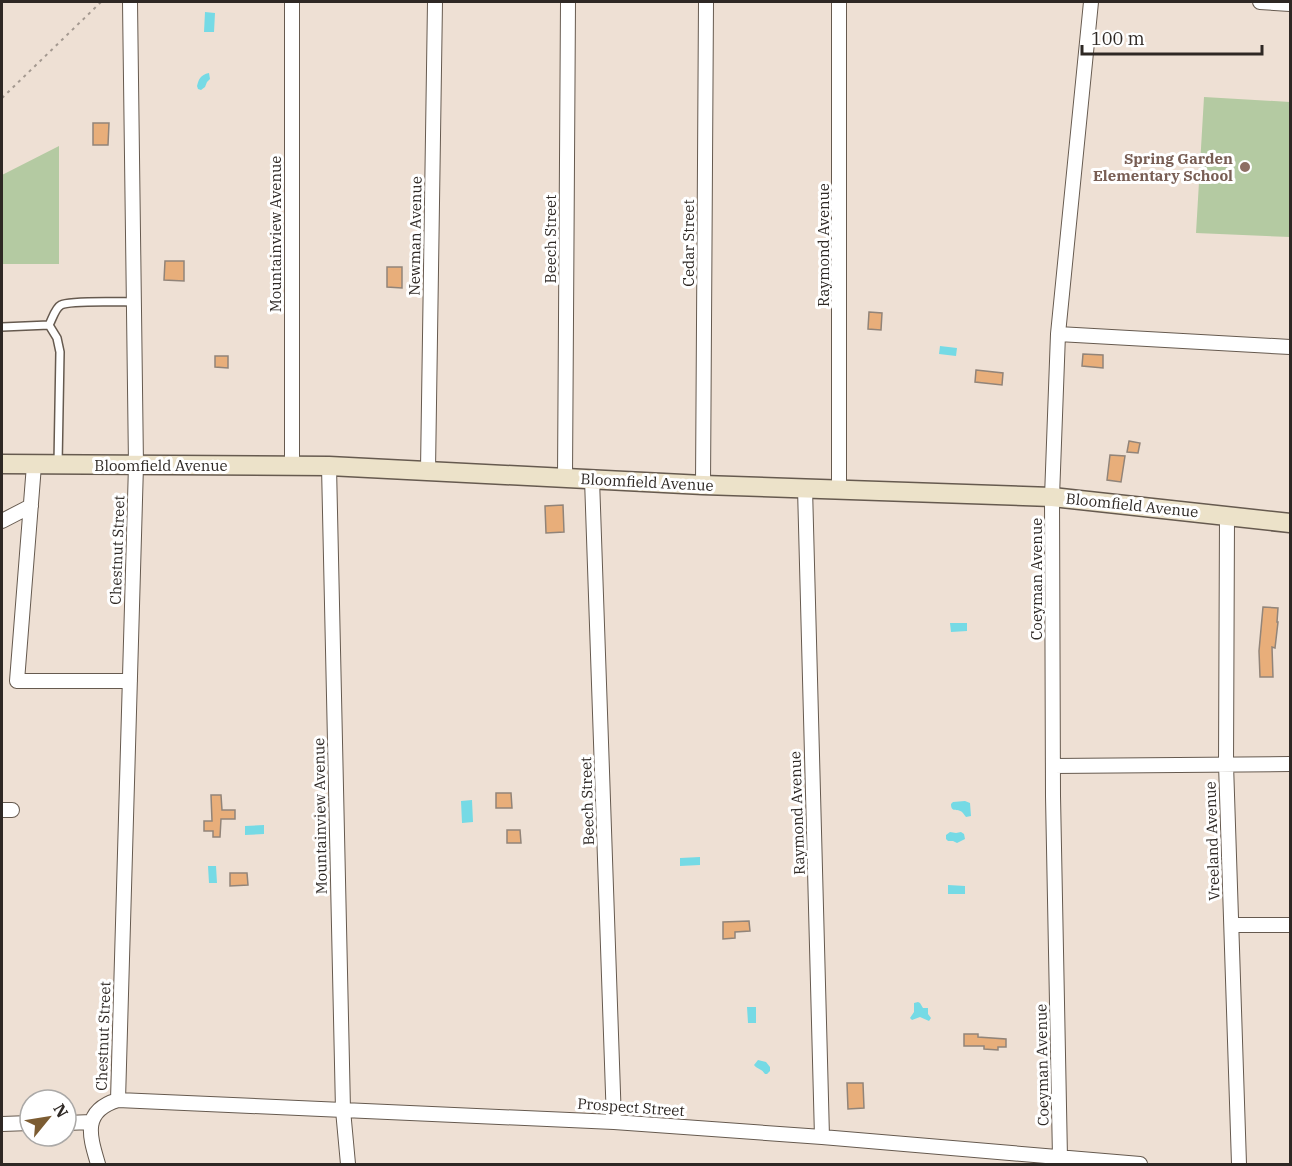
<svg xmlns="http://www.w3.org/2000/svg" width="1292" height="1166" viewBox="0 0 1292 1166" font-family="'IBM Plex Serif',serif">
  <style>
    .green { fill: #b4caa2 }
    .water { fill: #75dae5 }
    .building { fill: #e8ae7a; stroke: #918479; stroke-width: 1.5 }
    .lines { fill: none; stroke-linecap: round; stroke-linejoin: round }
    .lane-casing { stroke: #665a4f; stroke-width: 10 }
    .street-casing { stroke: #665a4f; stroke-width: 16 }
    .secondary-casing { stroke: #665a4f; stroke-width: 21 }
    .path { stroke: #a49990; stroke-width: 2; stroke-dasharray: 3 4.5; stroke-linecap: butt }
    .lane { stroke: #fff; stroke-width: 7 }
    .street { stroke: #fff; stroke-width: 14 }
    .secondary { stroke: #ece2c9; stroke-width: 18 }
    .education-dot { fill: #8d6e63; stroke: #fff; stroke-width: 2 }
    .labels { text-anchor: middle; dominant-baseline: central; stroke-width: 6; stroke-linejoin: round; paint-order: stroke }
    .education-label { font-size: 15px; font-weight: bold; fill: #785e54; stroke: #fff; text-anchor: end }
    .street-label { font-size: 15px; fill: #2e2824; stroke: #fff }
  </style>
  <rect width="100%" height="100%" fill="#eee0d4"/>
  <path class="green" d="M1204,97L1290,102V237L1196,233Z
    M59,146V264H2V175Z"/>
  <path class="water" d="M205,12L215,13L214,32H204Z
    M209,73L210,79L207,82L205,87L201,90L198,89L197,86C199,79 200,75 209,73Z
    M940,346L957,348L956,356L939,354Z
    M950,623H967V631L951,632Z
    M472,800L473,822L462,823L461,801Z
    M953,802L965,801L970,803L971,816L966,817C965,816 964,814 962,812C957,808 951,813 951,804Z
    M264,825V834L245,835V826Z
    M950,832L956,833L961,832L964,834L965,839L957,843L953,841H948L946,839V835Z
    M700,857V865L680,866V858Z
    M208,866H216L217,883H209Z
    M948,885L965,886V894H948Z
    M918,1002L920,1003L923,1008H928V1014L931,1018L929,1021L920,1017L912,1020L910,1018L914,1012V1003Z
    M747,1007H756V1023H748Z
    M758,1060L766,1062L770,1067V1071L767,1074H765C762,1069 757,1069 754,1065Z"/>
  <path class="building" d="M93,123H109L108,145H93Z
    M165,261H184V281L164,280Z
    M387,267H402V288L387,287Z
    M869,312L882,313L881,330L868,329Z
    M1083,354L1103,355V368L1082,366Z
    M215,356H228V368L215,367Z
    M976,370L1003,373L1002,385L975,382Z
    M1129,441L1140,443L1138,453L1127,452Z
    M1110,455L1125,456L1121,482L1107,480Z
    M563,505L564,532L546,533L545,506Z
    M1263,607L1278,608L1277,622H1278L1275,648L1272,647L1273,677H1260L1259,651Z
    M496,793H511L512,808H496Z
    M211,795H221L222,810H235V819H221L220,837H213V831H204V821H212Z
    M507,830H520L521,843H507Z
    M230,873H247L248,885L230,886Z
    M749,921L750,931L735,932V938L723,939V922Z
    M964,1034H978V1037L1006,1039V1047H998V1050L984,1049V1046H964Z
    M847,1083H863L864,1108L848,1109Z"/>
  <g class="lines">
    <g class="lane-casing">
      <path id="lane" d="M49,325L57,338L60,352L58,464
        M2,327L49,325C52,320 55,308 61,305C70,300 121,302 134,302"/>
    </g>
    <g class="street-casing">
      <path id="street" d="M1260,2L1290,4
        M1058,334L1290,347
        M34,465L17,681H130
        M292,466V2
        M329,466L343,1110L348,1164
        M428,470L435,2
        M565,477L568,2
        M592,479L614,1122
        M703,485L706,2
        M805,488L822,1137
        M839,489V2
        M1227,516L1226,764L1239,1164
        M2,521L31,506
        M1053,766L1290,764
        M2,810H12
        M1232,925H1290
        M118,1100L136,465L130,2
        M66,1123L92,1122
        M2,1124L30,1123
        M1060,1158L1053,796L1052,497L1058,334L1091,2
        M98,1164C90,1137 81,1111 118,1100L614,1122L822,1137L1140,1164"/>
    </g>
    <g class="secondary-casing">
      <path id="secondary" d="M2,464L329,466L703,485L1052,497L1290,523"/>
    </g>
    <path class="path" d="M2,98L101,2"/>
    <use href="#lane" class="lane"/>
    <use href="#street" class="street"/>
    <use href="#secondary" class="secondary"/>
  </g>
  <circle class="education-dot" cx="1245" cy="167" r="6"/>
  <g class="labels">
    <g class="education-label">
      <text x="1233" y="158">Spring Garden<tspan x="1233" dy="17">Elementary School</tspan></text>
    </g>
    <g class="street-label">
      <text transform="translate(275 234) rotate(-90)">Mountainview Avenue</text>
      <text transform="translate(415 236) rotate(-89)">Newman Avenue</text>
      <text transform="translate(550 239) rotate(-90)">Beech Street</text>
      <text transform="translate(688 243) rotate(-90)">Cedar Street</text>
      <text transform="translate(823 245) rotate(-90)">Raymond Avenue</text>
      <text x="161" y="465">Bloomfield Avenue</text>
      <text transform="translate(647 482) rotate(3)">Bloomfield Avenue</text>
      <text transform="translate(1132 505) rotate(6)">Bloomfield Avenue</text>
      <text transform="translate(117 550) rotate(-88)">Chestnut Street</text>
      <text transform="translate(1036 579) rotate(-90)">Coeyman Avenue</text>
      <text transform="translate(587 801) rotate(-92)">Beech Street</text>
      <text transform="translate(797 813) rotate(-92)">Raymond Avenue</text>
      <text transform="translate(320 816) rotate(-91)">Mountainview Avenue</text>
      <text transform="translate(1212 841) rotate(-92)">Vreeland Avenue</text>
      <text transform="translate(103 1036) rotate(-88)">Chestnut Street</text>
      <text transform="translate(1042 1065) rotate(-91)">Coeyman Avenue</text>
      <text transform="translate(631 1107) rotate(4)">Prospect Street</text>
    </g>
  </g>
  <rect width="1292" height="1166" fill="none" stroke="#2e2824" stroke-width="6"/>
  <g transform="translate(48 1118) rotate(60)"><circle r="28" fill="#ffffff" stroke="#aba9a7" stroke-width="1.5"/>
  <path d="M0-4.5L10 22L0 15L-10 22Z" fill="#7c5c32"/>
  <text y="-9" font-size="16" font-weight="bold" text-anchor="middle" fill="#2e2824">N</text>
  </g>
  <path d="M1082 45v9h180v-9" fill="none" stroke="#2e2824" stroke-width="3"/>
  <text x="1091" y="45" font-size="18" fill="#2e2824" stroke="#ffffff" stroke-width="4.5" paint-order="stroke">100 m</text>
</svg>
